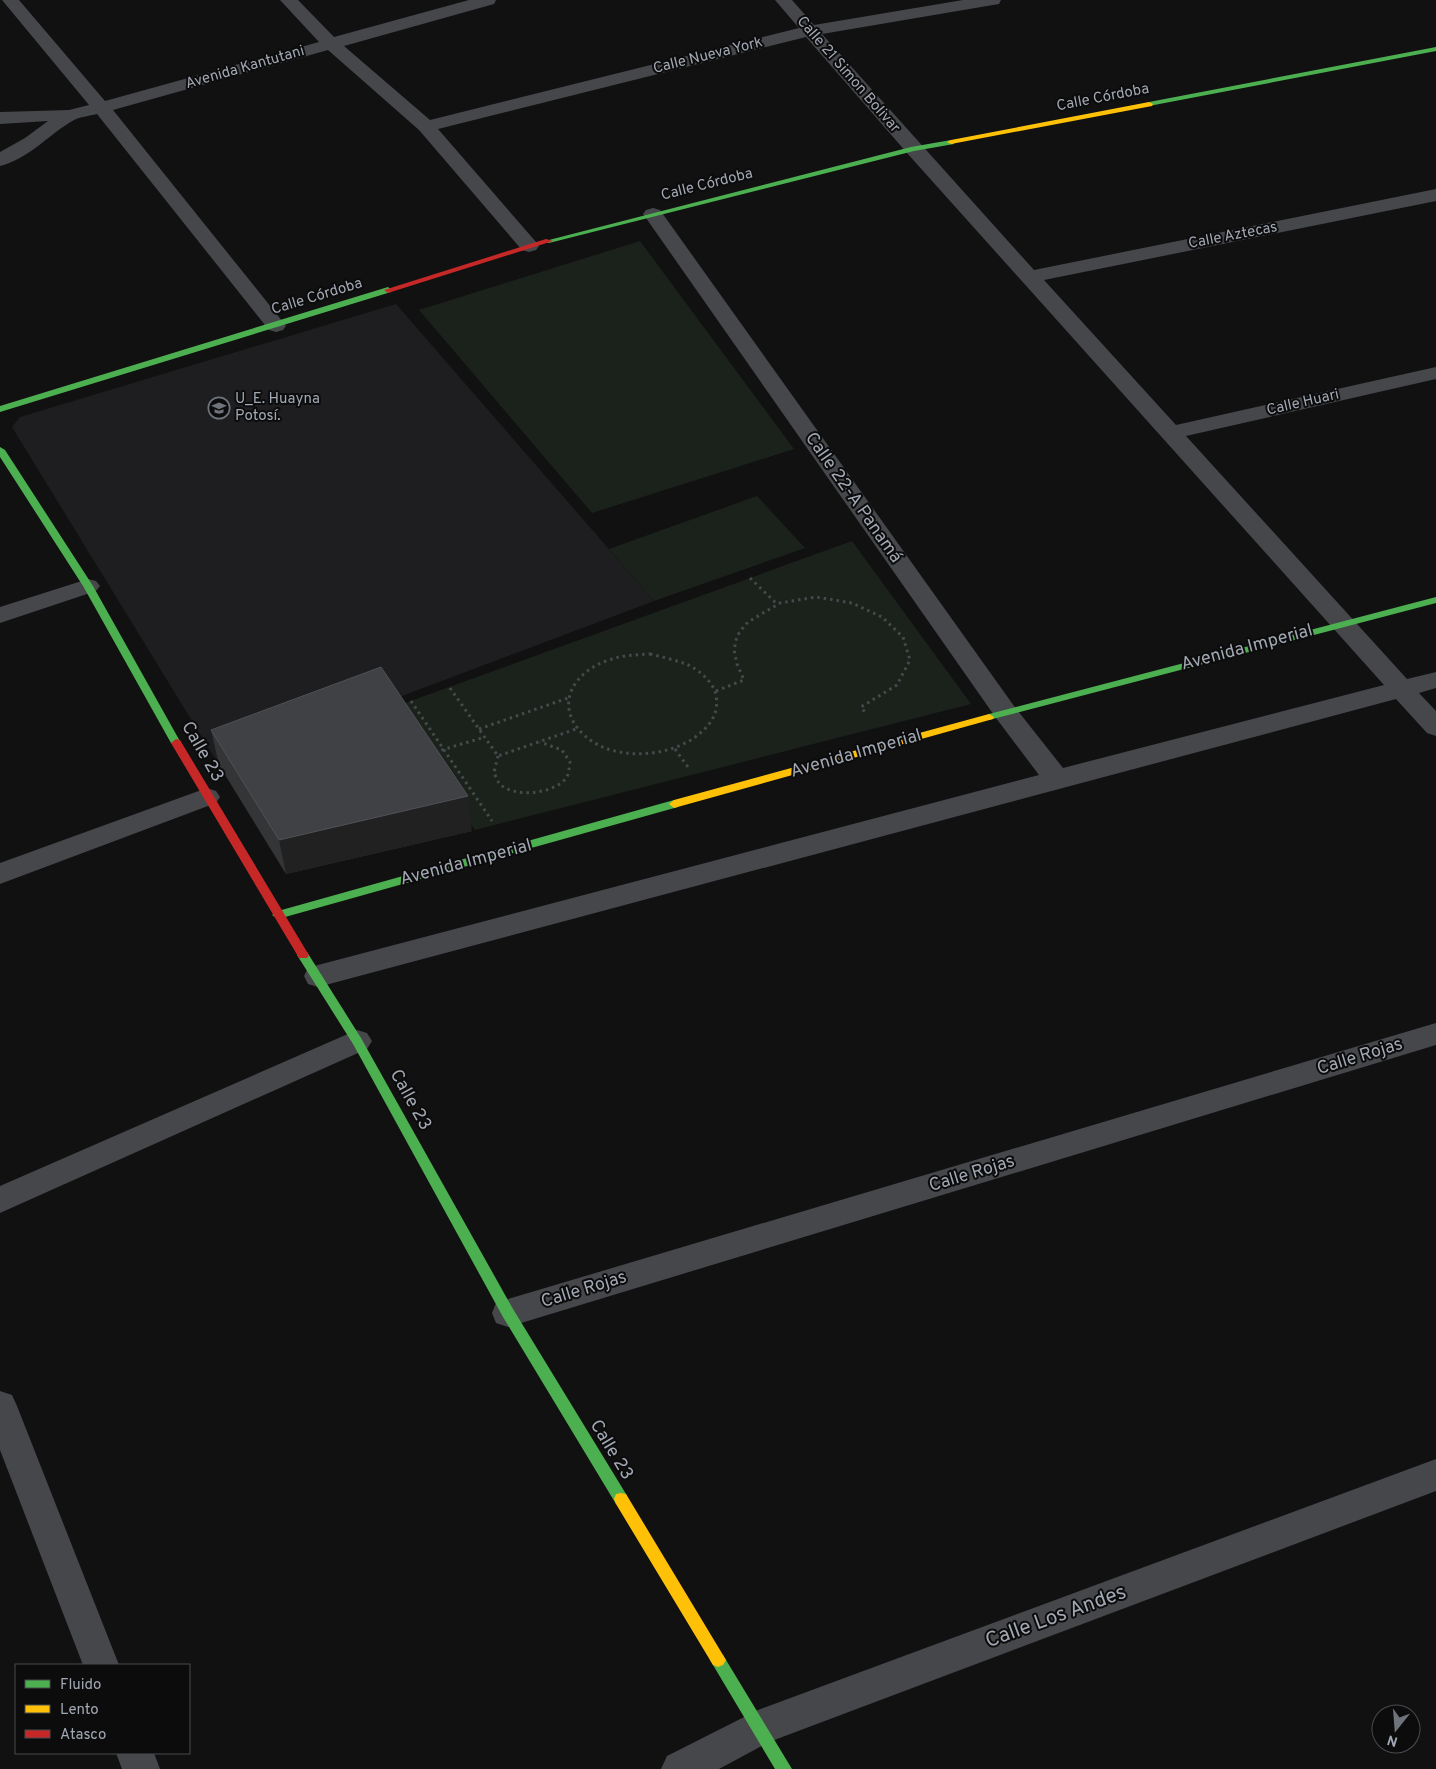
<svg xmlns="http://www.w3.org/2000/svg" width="1436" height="1769" viewBox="0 0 1436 1769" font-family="Overpass,sans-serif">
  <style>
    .built { fill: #1e1e20 }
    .green { fill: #1b221c }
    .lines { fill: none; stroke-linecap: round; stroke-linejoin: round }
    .path { stroke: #47494c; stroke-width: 3; stroke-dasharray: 2.5 4; stroke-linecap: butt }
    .street { fill: #46474a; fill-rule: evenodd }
    .fast { fill: #4caf50; fill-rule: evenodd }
    .slow { fill: #ffc107; fill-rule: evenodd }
    .jam { fill: #c62828; fill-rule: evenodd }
    .wall { fill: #343536 }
    .shaded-wall { fill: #212122 }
    .building { fill: #404144; stroke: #4f5155 }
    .labels { text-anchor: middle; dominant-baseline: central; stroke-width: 4; stroke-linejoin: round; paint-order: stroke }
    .far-street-label { font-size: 15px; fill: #a2a8b3; stroke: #0c0c0d }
    .far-poi-label { font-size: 15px; fill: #a2a8b3; stroke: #0c0c0d; text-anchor: start }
    .street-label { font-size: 18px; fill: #a2a8b3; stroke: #0c0c0d }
    .near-street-label { font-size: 21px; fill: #a2a8b3; stroke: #0c0c0d }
  </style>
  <rect width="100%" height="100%" fill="#111112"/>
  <path class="built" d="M396,304L654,601L219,765L12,427L20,417Z"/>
  <path class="green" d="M640,241L794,449L592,513L419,310Z
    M757,496L805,548L654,601L609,549Z
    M852,541L971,704L475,830L394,707Z"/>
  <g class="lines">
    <path class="path" d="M750,578L777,604
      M650,654C662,657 675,660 686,664C698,669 709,679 714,689C719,701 717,714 709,724C683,758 614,765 583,734C553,705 574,671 609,660C622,655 636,655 650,654Z
      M450,688L498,756L576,729
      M716,691L744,680L737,664L734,650L737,636L742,629L748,622L780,603L816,597L852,603L882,617L903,637L910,660L897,685L861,707L867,715
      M411,701L492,821
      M479,729L568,698
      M675,749L688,767
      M435,752L485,737
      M498,756L494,772C495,775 497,780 499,783C513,799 555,794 567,777C569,773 569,767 570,762L562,750L540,742"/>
    <path class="street" d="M2,0H19L105,101L319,42L280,0H298L334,37L469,0H496L494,4L344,46L430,120L799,28L775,0H792L814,25L963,0H1001L999,4L993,5L822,34L1034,270L1436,189V201L1044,280L1176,425L1436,367V379L1186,436L1407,679L1436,672V688L1419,693L1436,711V736L1427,733L1396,699L318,987L308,984L304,976L308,968L318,965L1039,775L996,718L646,218L643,214L646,210L653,208L660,210L1014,706L1063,768L1384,685L907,153L806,37L438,129L536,242L539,246L536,250L529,252L522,250L419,130L328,50L113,110L283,322L286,326L283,330L276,332L269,330L97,114C89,116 80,117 74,120C49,134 29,159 0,166V152L25,138L48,121L0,124V112L69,110L89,105Z
      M88,579L96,581L100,586L96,591L0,623V607Z
      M207,788L216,791L220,797L216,803L0,884V863Z
      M1436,1023V1045L508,1327L496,1323L492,1313L496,1303L508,1299Z
      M357,1030L367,1033L372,1041L367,1049L0,1213V1186Z
      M0,1391L12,1395L17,1406L119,1665H83L0,1450Z
      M1436,1459V1491L769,1742L719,1769H661L667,1756L758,1710Z
      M116,1753H154L160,1769H122Z"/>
    <path class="fast" d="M1436,47V51L1149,106L1145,104L1149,102Z
      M951,140H954V144L914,151L549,243L545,241L911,147Z
      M388,287L392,290L391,292L0,412V406Z
      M0,447L5,450L93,586L181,743L180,746L176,747L171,743L83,586L0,457Z
      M1436,597V603L989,720L984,717L989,714Z
      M674,800L679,804L678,807L278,919L272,915L278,911Z
      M303,951L307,952L361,1038L513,1309L626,1494L628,1499L626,1504L621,1505L616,1504L503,1317L353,1044L297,955L299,952Z
      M718,1653L723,1655L792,1769H775L713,1665L710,1660L713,1655Z"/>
    <path class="slow" d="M1149,102L1153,104L1152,106L951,144L947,142L951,140Z
      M989,714L994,717L993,719L674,808L669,804L674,800Z
      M621,1493L626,1494L723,1655L726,1660L723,1665L718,1667L713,1665L616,1504L614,1499L616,1494Z"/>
    <path class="jam" d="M546,239L553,241L391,292L388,293L384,290Z
      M176,739L180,740L307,952L309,955L307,958H299L171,743Z"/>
  </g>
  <path class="wall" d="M211,730L472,831L286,874L219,765Z"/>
  <path class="shaded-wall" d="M468,796L472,831L286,874L279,840Z"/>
  <path class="building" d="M381,667L468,796L279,840L211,730Z"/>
  <defs>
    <g id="school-ring" transform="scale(1.125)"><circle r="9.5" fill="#0c0c0d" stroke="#6f737b" stroke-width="1.5"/><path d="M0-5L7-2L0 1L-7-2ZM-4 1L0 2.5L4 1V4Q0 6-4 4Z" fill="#6f737b"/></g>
  </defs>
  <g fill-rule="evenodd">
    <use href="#school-ring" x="219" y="408"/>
  </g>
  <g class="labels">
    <g class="far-street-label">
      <text transform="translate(708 56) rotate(-14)">Calle Nueva York</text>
      <text transform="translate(245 68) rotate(-16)">Avenida Kantutani</text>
      <text transform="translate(848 75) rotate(49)">Calle 21 Simon Bolivar</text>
      <text transform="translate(1103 98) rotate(-11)">Calle Córdoba</text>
      <text transform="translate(707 185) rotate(-14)">Calle Córdoba</text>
      <text transform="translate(1233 236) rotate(-11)">Calle Aztecas</text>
      <text transform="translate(317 297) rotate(-17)">Calle Córdoba</text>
      <text transform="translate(1303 403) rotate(-13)">Calle Huari</text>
    </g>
    <g class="far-poi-label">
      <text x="235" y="399">U_E. Huayna<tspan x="235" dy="17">Potosí.</tspan></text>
    </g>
    <g class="street-label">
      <text transform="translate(853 498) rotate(55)">Calle 22-A Panamá</text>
      <text transform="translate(1247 648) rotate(-15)">Avenida Imperial</text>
      <text transform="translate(202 752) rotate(60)">Calle 23</text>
      <text transform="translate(856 754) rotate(-16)">Avenida Imperial</text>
      <text transform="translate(466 863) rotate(-15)">Avenida Imperial</text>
      <text transform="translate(1360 1057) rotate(-17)">Calle Rojas</text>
      <text transform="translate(410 1100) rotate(61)">Calle 23</text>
      <text transform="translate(972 1174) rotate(-17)">Calle Rojas</text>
      <text transform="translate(584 1290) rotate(-17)">Calle Rojas</text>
      <text transform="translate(611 1450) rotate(59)">Calle 23</text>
    </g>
    <g class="near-street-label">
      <text transform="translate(1056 1617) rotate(-20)">Calle Los Andes</text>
    </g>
  </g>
  <rect x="15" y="1664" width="175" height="90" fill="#0c0c0d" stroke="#484a4f"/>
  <rect x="25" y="1680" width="25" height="8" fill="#4caf50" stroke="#484a4f"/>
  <text x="60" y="1689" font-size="15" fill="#a2a8b3">Fluido</text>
  <rect x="25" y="1705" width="25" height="8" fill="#ffc107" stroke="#484a4f"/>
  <text x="60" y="1714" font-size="15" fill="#a2a8b3">Lento</text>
  <rect x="25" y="1730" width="25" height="8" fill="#c62828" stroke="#484a4f"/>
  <text x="60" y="1739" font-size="15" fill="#a2a8b3">Atasco</text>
  <g transform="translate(1396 1729) rotate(197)"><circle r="24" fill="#0c0c0d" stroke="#484a4f"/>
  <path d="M0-4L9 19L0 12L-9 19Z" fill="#6f737b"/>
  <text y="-8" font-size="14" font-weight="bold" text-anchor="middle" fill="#a2a8b3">N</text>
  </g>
</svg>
